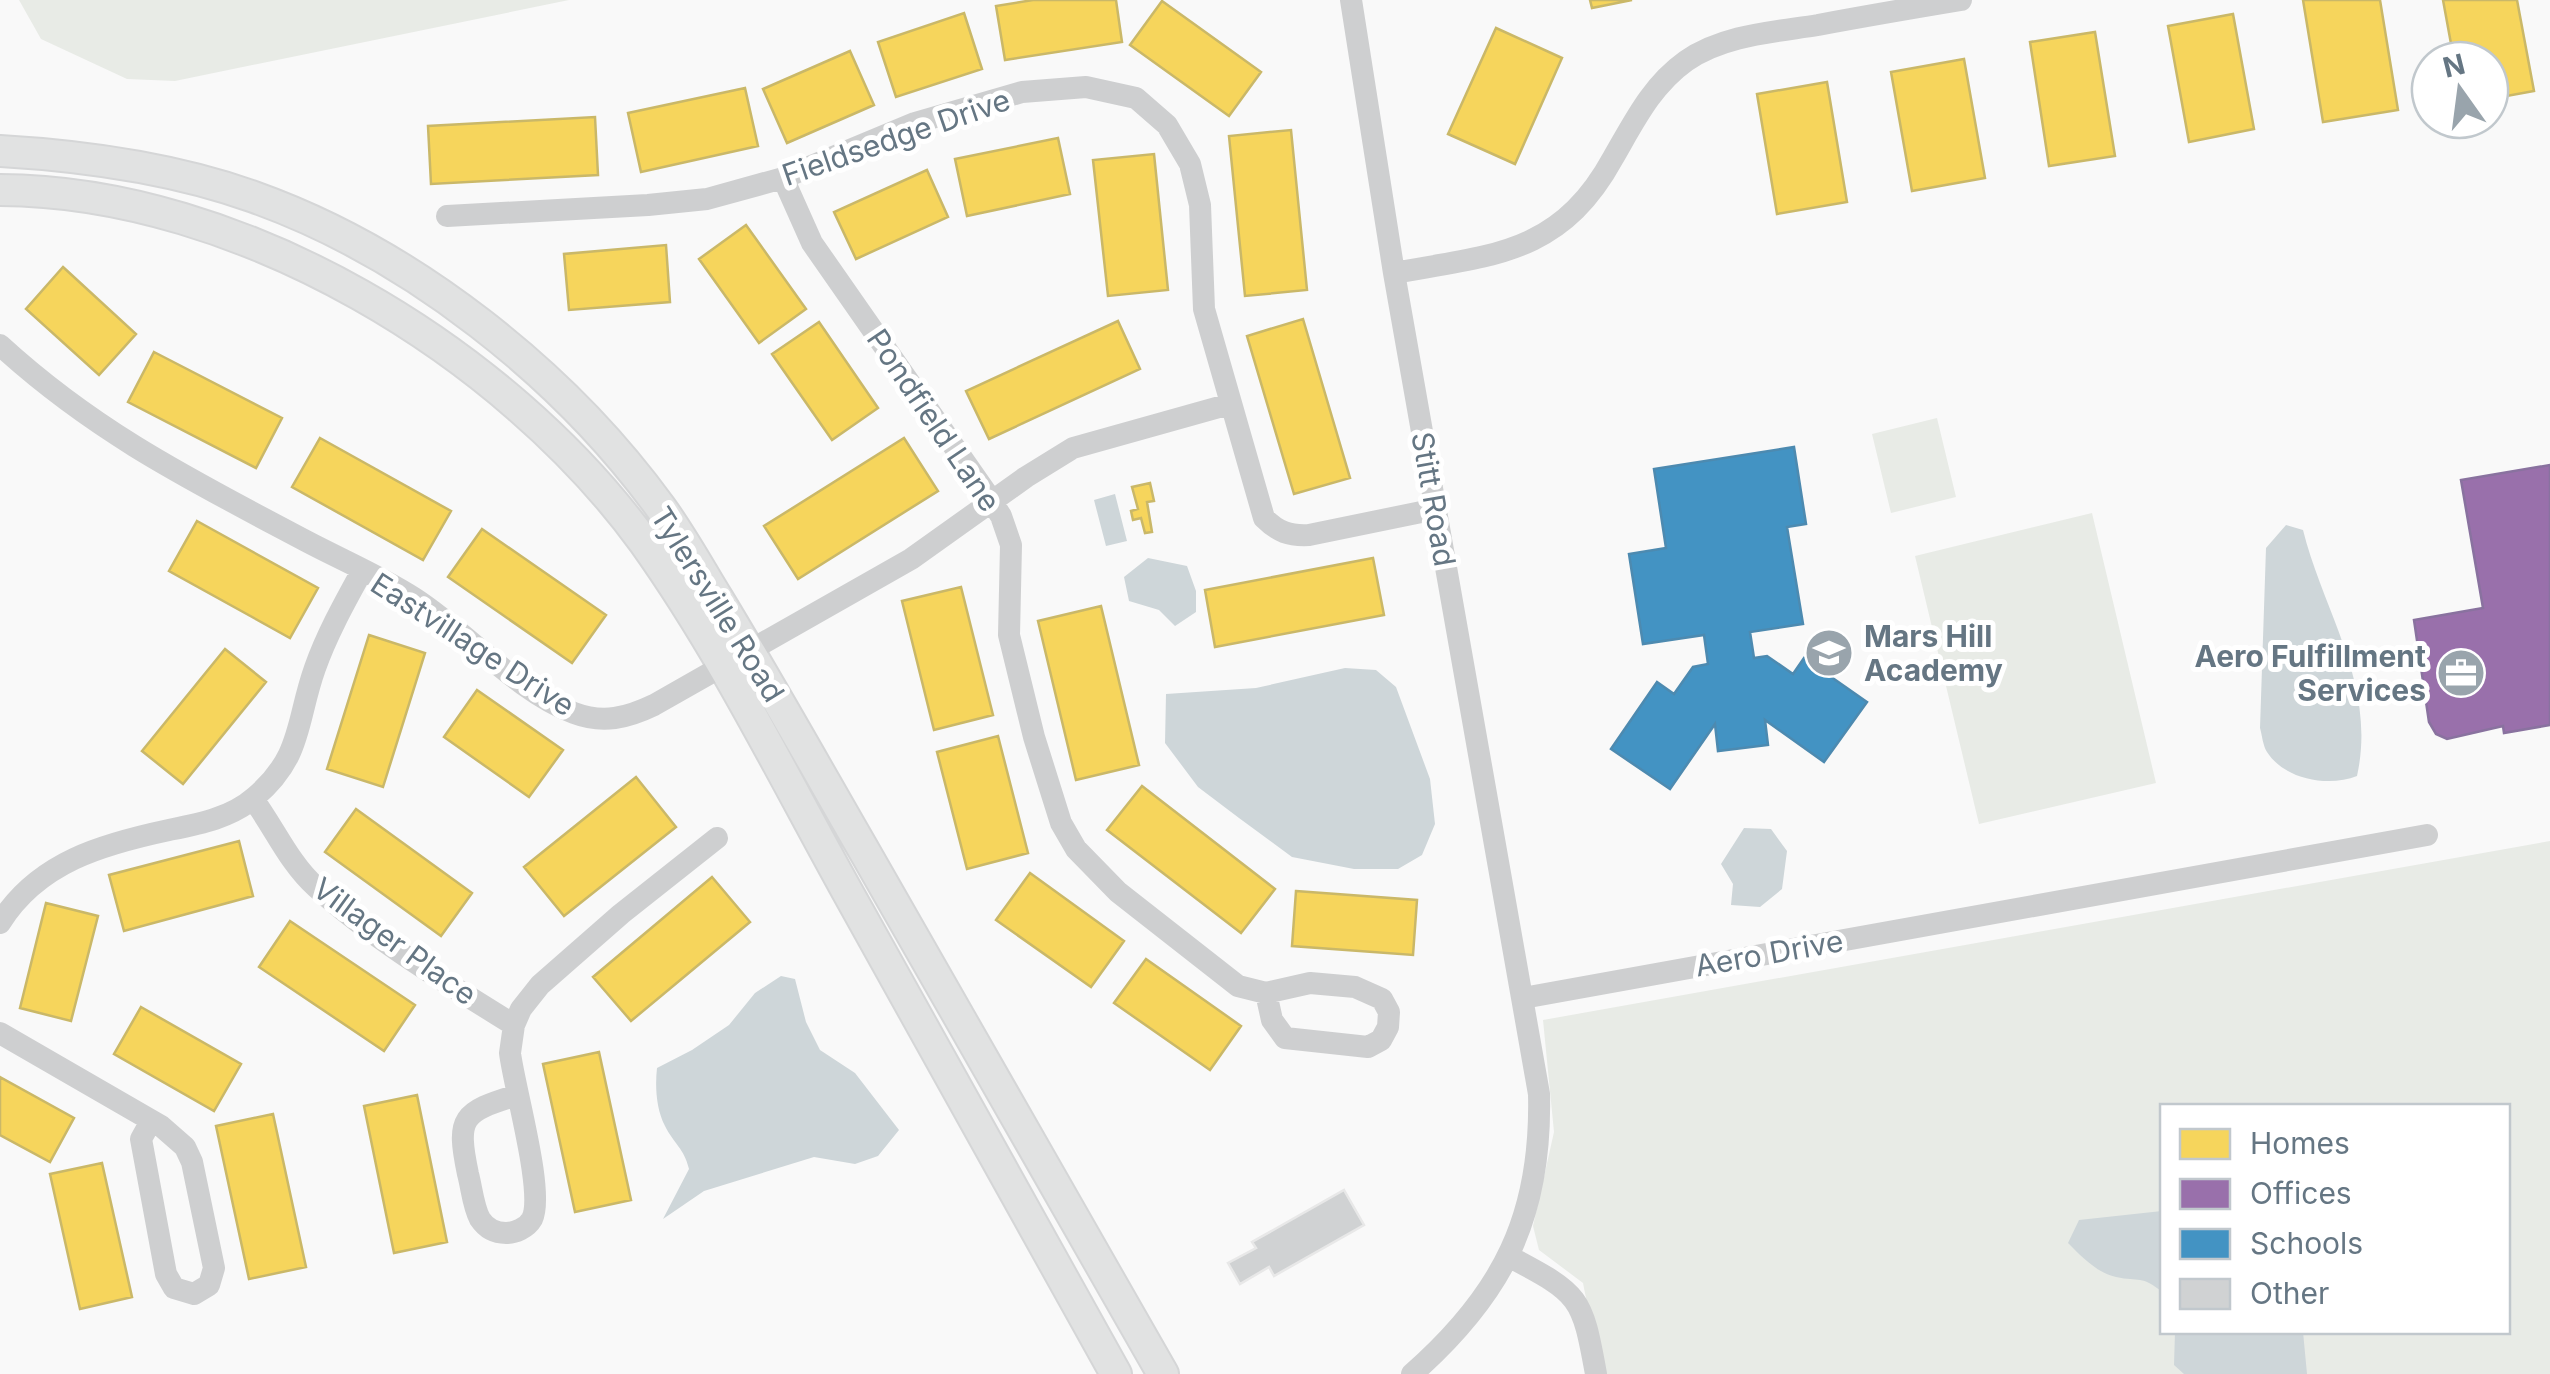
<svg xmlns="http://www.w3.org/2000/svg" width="2550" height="1374" viewBox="0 0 2550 1374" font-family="Inter,sans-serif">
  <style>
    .green { fill: #e8ebe6; fill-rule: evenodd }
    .water { fill: #ced6d9 }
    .homes { fill: #f6d55c; stroke: #cab868; stroke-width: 2.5 }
    .offices { fill: #9970ab; stroke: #89729f; stroke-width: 2.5 }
    .schools { fill: #4393c3; stroke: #4d8ab0; stroke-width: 2.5 }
    .building { fill: #d0d2d3; stroke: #e8e8e8; stroke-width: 2.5 }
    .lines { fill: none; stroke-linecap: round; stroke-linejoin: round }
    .secondary-casing { stroke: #d5d6d7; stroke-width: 34 }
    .street { stroke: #cecfd0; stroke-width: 22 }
    .secondary { stroke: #e1e2e2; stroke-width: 30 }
    .labels { text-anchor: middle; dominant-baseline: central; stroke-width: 10; stroke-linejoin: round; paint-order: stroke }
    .street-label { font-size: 30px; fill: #657683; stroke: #fff }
    .poi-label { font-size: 30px; font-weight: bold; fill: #657683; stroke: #fff; text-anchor: start }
  </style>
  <rect width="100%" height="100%" fill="#f9f9f9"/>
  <path class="green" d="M19,0H569L175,81L127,79L41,39Z
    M1937,418L1956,497L1891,513L1872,434Z
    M2092,513L2156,783L1979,824L1915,556Z
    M2550,841V1374H1601L1583,1283L1539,1250L1533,1226L1554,1132L1543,1020ZM2162,1106H2508V1332H2162Z"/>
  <path class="water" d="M1115,494L1127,541L1106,546L1094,500Z
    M2286,525L2303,530C2324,614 2377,685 2357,776C2329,787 2285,780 2267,752C2263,746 2262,735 2260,728L2266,548Z
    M1148,558L1187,566L1196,591V612L1175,626L1159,610L1129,601L1124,577Z
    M1345,668L1376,670L1396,687L1430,779L1435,824L1422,855L1398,869H1354L1292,857L1239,818L1198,787L1165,743L1166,694L1256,688Z
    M1744,828L1771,829L1787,851L1782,889L1760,907L1731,905L1733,884L1721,864Z
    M781,976L795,979L806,1022L820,1050L855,1073L899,1130L878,1156L855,1164L814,1157L704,1191L663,1219L689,1169C684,1148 674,1144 665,1126C656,1109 655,1086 657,1068L692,1050L729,1025L755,993Z
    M2162,1211V1292C2142,1275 2139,1282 2116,1277C2097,1273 2081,1256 2068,1243L2079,1220Z
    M2175,1332H2303L2307,1374H2184L2174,1365Z"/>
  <path class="homes" d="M1033,0H1116L1122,42L1005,60L996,6Z
    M1590,0H1632L1592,8Z
    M2303,0H2380L2398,110L2323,122Z
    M2443,0H2517L2534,91L2490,99V60H2454Z
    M1162,1L1261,72L1229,116L1130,45Z
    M964,13L982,69L896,97L878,42Z
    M2233,14L2254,129L2189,142L2168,26Z
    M1496,28L1562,58L1515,164L1448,134Z
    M2095,32L2115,156L2049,166L2030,42Z
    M850,51L874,105L787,143L763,89Z
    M1964,59L1985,178L1912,191L1891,72Z
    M1827,82L1847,202L1777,214L1757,94Z
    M745,88L758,146L641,172L628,113Z
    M595,117L598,175L431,184L428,126Z
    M1291,130L1307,290L1245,296L1229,136Z
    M1058,138L1070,194L967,216L955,159Z
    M1154,154L1168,290L1108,296L1093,160Z
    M927,170L948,217L856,259L834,212Z
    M746,225L806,309L759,343L699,259Z
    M666,245L670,302L569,310L564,254Z
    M63,267L136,334L99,375L26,309Z
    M1303,319L1350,478L1294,494L1247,336Z
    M1118,321L1140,369L989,439L966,391Z
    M819,322L878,408L832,440L772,354Z
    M154,352L282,418L256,468L128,402Z
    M320,438L451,511L423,560L292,487Z
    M904,438L938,491L798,579L764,526Z
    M1150,483L1154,501L1147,502L1152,532L1145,533L1141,518L1133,520L1131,511L1138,509L1132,487Z
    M197,521L318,588L290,638L169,571Z
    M482,529L606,615L572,663L448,577Z
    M1373,558L1384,615L1215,647L1205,590Z
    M961,587L993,715L934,730L902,601Z
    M1101,606L1139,765L1076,780L1038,621Z
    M369,635L425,653L383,787L327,769Z
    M225,649L266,682L183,784L142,751Z
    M477,690L563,750L529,797L444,737Z
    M998,736L1028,853L967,869L937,752Z
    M636,777L676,827L564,916L524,867Z
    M1142,786L1275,889L1241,933L1107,830Z
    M356,809L472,893L441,936L325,852Z
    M239,841L253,896L124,931L109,875Z
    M1030,873L1124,941L1091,987L996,920Z
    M712,877L750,922L631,1021L593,977Z
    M1296,891L1417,900L1413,955L1292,946Z
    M46,903L98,916L71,1021L20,1008Z
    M290,921L415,1005L384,1051L259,967Z
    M1146,959L1241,1026L1210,1070L1114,1003Z
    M141,1007L241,1064L214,1111L114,1054Z
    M599,1052L631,1200L575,1212L543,1064Z
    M0,1077L74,1118L50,1162L0,1135Z
    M417,1095L447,1242L394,1253L364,1106Z
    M273,1114L306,1267L249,1279L216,1126Z
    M102,1163L132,1297L80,1309L50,1174Z"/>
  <path class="offices" d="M2550,465V725L2504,733L2503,726L2447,739L2436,734L2429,722L2414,620L2483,608L2461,480Z"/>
  <path class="schools" d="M1794,447L1806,524L1787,527L1803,624L1750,632L1754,658L1767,656L1793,674L1804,658L1867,702L1824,762L1765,720L1768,745L1718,751L1715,724L1670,789L1611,749L1657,682L1674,694L1693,667L1708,664L1704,635L1643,644L1629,554L1666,548L1654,469Z"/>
  <path class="building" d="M1344,1190L1364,1225L1274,1276L1269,1267L1240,1284L1228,1263L1256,1248L1252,1242Z"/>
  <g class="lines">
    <g class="secondary-casing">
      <path id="secondary" d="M0,151C86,156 173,168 254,197C411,253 564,374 661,508C682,537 699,568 718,599C769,683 817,769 866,854C965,1027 1064,1201 1163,1374
        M0,190C240,191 505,351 644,542C724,654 785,780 852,900C940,1058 1028,1216 1116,1374"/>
    </g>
    <path class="street" d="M1351,0L1394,273L1539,1094C1542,1216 1503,1294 1412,1374
      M783,178L812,243L985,491L1001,516L1011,545L1009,635L1034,737L1061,823L1076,849L1118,892L1238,986L1266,993L1310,983L1355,987L1382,999L1389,1012L1388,1027L1381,1040L1368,1047L1285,1038L1272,1020L1266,993
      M447,216L648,205L707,199L783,178L915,123L1022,92L1086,87L1136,98L1167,125L1190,164L1200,205L1204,309L1264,518C1278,532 1289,536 1309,535L1436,509
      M1394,273C1492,255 1560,255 1613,158C1634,122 1651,86 1686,61C1723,35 1774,32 1818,25C1866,16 1913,8 1961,0
      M0,345C96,433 193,481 306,541C342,560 380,576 414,598C467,632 516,691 574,713C603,724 627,718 654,705L911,559L1026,477L1073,448L1230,404
      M253,799C274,827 289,863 316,887C373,939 448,984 514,1025
      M0,923C38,862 103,844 169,830C199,824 231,818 255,797C303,756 296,721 315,668C327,634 345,602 362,571
      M1523,998L2427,835
      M0,1033L161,1126L185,1147L192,1162L214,1268L209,1285L194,1294L174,1288L166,1274L141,1139L151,1121
      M517,1095C462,1112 456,1117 468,1174C472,1189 473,1206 480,1219C486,1228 495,1233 506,1233C515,1233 527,1228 532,1219C545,1193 514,1087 510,1053L514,1025L521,1009L540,985L621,914L717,838
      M1510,1257C1580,1294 1582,1296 1596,1374"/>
    <use href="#secondary" class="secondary"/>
  </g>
  <defs>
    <g id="school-disc" transform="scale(2.5)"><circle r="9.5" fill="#99a4ac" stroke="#fff"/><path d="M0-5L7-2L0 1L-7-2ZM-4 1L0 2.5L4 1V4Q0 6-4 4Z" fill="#fff"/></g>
    <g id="office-disc" transform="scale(2.5)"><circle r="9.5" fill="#99a4ac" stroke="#fff"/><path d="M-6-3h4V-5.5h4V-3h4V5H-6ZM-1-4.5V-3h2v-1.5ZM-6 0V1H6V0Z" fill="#fff"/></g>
  </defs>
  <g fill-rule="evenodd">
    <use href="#school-disc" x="1829" y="653"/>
    <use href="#office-disc" x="2461" y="673"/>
  </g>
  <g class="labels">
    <g class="street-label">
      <text transform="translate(896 137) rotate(-19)">Fieldsedge Drive</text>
      <text transform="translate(934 420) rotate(56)">Pondfield Lane</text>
      <text transform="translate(1434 499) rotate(80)">Stitt Road</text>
      <text transform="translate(718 604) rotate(58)">Tylersville Road</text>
      <text transform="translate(473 644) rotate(33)">Eastvillage Drive</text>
      <text transform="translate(395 941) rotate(36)">Villager Place</text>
      <text transform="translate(1769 953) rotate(-10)">Aero Drive</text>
    </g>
    <g class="poi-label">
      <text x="1864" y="636">Mars Hill<tspan x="1864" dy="34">Academy</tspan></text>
      <text x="2426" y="656" text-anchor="end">Aero Fulfillment<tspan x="2426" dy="34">Services</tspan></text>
    </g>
  </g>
  <rect x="2160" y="1104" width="350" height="230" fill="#ffffff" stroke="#c1c8cd" stroke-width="2.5"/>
  <rect x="2180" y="1129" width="50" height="30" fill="#f6d55c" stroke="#c1c8cd" stroke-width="2.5"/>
  <text x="2250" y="1154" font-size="30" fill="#657683">Homes</text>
  <rect x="2180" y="1179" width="50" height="30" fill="#9970ab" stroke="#c1c8cd" stroke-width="2.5"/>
  <text x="2250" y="1204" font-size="30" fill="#657683">Offices</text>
  <rect x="2180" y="1229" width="50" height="30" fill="#4393c3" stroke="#c1c8cd" stroke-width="2.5"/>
  <text x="2250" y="1254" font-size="30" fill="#657683">Schools</text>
  <rect x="2180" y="1279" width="50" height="30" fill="#d0d2d3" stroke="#c1c8cd" stroke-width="2.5"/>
  <text x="2250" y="1304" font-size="30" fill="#657683">Other</text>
  <g transform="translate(2460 90) rotate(346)"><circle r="48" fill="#ffffff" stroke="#c1c8cd" stroke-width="2.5"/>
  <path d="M0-8L18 38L0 25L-18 38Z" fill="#99a4ac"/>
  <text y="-15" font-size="28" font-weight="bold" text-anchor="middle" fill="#657683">N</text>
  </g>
</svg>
